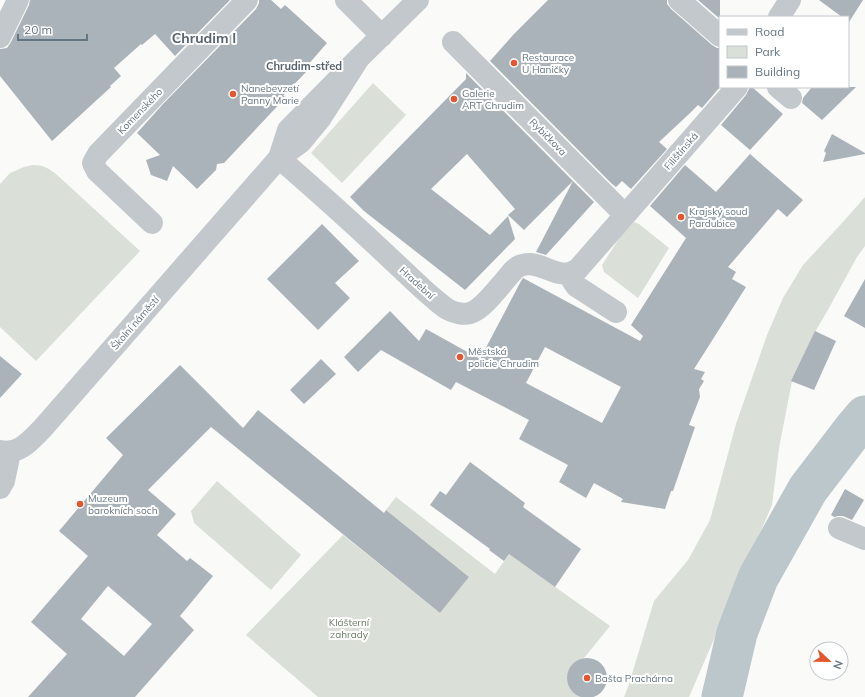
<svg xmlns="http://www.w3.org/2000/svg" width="865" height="697" viewBox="0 0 865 697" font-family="Mulish,sans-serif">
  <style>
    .green { fill: #dadfd7 }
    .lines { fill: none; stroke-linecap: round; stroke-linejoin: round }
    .river { stroke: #bbc7cb; stroke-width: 41 }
    .building { fill: #aab3b9; fill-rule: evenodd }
    .minor { stroke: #c3c8cc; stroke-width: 22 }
    .poi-dot { fill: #e4572e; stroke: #fff; stroke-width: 1.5 }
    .labels { text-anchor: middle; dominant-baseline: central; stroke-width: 4; stroke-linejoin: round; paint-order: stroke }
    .poi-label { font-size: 10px; fill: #657683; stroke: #fff; text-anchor: start }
    .street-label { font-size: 10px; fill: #657683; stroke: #fff }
    .park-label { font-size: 10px; fill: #687a64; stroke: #fff }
    .neighbourhood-label { font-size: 11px; font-weight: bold; fill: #57646e; stroke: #fff }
    .district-label { font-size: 14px; font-weight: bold; fill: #57646e; stroke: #fff }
  </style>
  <rect width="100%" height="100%" fill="#fafaf8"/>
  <path class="green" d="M373,83L406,115L342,183L311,153Z
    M33,165C43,165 48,168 56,174L140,251L36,361L0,327V184L10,173L24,167Z
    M865,197V246L857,257L829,308L815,332L792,381L779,448L772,505L689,697H624L629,684L654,601L688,560L710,520L736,424L767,335L783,298L803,265L842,223Z
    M634,222L639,224L669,248L638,298L604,272L602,265L622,234Z
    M217,481L301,555L271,590L194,523L191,511Z
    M396,497L495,574L509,554L610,626L584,658C564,664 561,690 581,697H318L246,635L343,535L440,613L469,577L386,510Z"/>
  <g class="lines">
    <path class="river" d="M722,697L737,633L758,578L808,489L854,429L865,416"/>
  </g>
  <path class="building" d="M30,0H230L175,56L155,34L142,45L141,44L114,68L121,76L110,86L111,87L52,141L0,76V49L7,48L11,42L29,5Z
    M259,0H271L281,9L285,5L327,43L307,66V71L283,96L286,97L224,163L217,164L216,170L197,189L173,166L167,181L151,175L146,160L160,155L137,133L163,104L256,9L259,3Z
    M548,0H667V4L671,9L712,45L717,48H720V87L702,108L698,105L689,114L659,142L667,149L631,189L622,181L616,187L611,183L490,61L513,35Z
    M698,0H720V19Z
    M819,0H863L849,22L848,21V17H842Z
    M466,73L573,181L524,230L508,215L515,209L467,154L431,189L490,235L508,216L515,239L465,290L364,211L350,197L466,79Z
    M750,87H752L783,114L750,150L721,125L746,95Z
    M812,87H856L822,120L802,103L803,98Z
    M832,134L865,153V154L823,162L826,153L824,151Z
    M750,154L803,200L787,217L778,209L728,267L736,272L732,279L746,287L694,369L705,372L701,379L704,381L699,389L700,397L689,425L695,427L673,491H671L665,509L621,502L623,499L594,483L586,498L559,482L568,465L519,439L529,420L456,382L451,390L381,350L358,372L344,357L390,311L419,341L426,329L480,359L521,281L523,278L640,341L643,336L631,325L686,238L650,206L685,165L716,192ZM545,347L621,387L602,423L526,383Z
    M573,181L594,202L546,255L536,252Z
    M322,224L359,261L335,283L350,298L318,330L267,279Z
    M865,279V328L844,316Z
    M815,331L836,341L814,390L791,381Z
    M0,356L22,374L0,398Z
    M321,359L336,374L304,404L290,390Z
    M180,365L243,428L258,410L384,513L386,510L469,577L440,613L211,427L148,490L176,514L157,535L187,561L190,558L213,576L180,616L194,630L135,697H28L67,654L31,622L88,556L59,531L123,455L106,438ZM108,586L152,624L124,656L81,619Z
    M470,462L525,503L523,507L581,549L555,587L509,554L504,561L489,550L490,549L430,505L440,491L446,495Z
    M845,489L864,500L852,520L843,516H838L834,517L831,515Z
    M567 678a20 20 0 1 1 40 0a20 20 0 1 1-40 0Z"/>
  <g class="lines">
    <path class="minor" d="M346,0L382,36
      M679,0L720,36
      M779,17L790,0
      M0,37L18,0
      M453,42L625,215
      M778,87L791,98
      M279,158C317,191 355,225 392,260C405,272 418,285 432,297C437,301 443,307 449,310C455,313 464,315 470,313C482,310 498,288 507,278C511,273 516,266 523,265C539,260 554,277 570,273C572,272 576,270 578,269L737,87
      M279,158L288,130L359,58L418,0
      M152,223L97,171L93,163L98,154L247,0
      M570,273L572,280L576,286L616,312
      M0,451C19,455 30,441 42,429L279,158L301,142L320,119L359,58
      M0,488L4,481L10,452
      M839,528L865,539"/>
  </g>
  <g class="poi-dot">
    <circle cx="514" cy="63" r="4"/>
    <circle cx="233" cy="94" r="4"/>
    <circle cx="454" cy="99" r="4"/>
    <circle cx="681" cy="217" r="4"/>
    <circle cx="460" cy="357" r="4"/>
    <circle cx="80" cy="504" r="4"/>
    <circle cx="587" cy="678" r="4"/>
  </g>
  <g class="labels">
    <g class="poi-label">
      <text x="522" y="57">Restaurace<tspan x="522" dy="12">U Haničky</tspan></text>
      <text x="241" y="88">Nanebevzetí<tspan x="241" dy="12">Panny Marie</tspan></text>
      <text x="462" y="93">Galerie<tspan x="462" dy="12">ART Chrudim</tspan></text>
      <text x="689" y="211">Krajský soud<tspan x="689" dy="12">Pardubice</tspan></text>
      <text x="468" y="351">Městská<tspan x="468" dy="12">policie Chrudim</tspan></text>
      <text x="88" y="498">Muzeum<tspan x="88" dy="12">barokních soch</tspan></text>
      <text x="595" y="678">Bašta Prachárna</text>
    </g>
    <g class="street-label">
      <text transform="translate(140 111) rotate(-46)">Komenského</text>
      <text transform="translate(548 137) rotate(45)">Rybičkova</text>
      <text transform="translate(681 151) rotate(-49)">Filištínská</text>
      <text transform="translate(417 283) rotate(42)">Hradební</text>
      <text transform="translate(135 323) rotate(-49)">Školní náměstí</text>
    </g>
    <g class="park-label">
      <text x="349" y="622">Klášterní<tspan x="349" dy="12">zahrady</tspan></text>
    </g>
    <g class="neighbourhood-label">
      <text x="304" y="66">Chrudim-střed</text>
    </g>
    <g class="district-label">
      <text x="204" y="38">Chrudim I</text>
    </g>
  </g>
  <rect x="719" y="16" width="130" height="72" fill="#ffffff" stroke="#c1c8cd"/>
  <rect x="727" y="29" width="20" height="6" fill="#c3c8cc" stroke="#c1c8cd"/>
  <text x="755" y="36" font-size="12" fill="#657683">Road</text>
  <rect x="727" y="46" width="20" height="12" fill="#dadfd7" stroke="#c1c8cd"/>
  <text x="755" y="56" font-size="12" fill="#657683">Park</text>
  <rect x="727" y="66" width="20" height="12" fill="#aab3b9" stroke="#c1c8cd"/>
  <text x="755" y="76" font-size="12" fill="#657683">Building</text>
  <g transform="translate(829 661) rotate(112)"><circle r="19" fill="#ffffff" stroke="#c1c8cd"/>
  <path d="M0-3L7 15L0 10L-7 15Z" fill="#e4572e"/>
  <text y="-6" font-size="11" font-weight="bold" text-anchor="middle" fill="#657683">N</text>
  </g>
  <path d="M18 34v6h69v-6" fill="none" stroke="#657683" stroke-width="2"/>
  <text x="24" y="34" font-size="12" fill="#657683" stroke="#ffffff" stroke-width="3" paint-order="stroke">20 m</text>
</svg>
